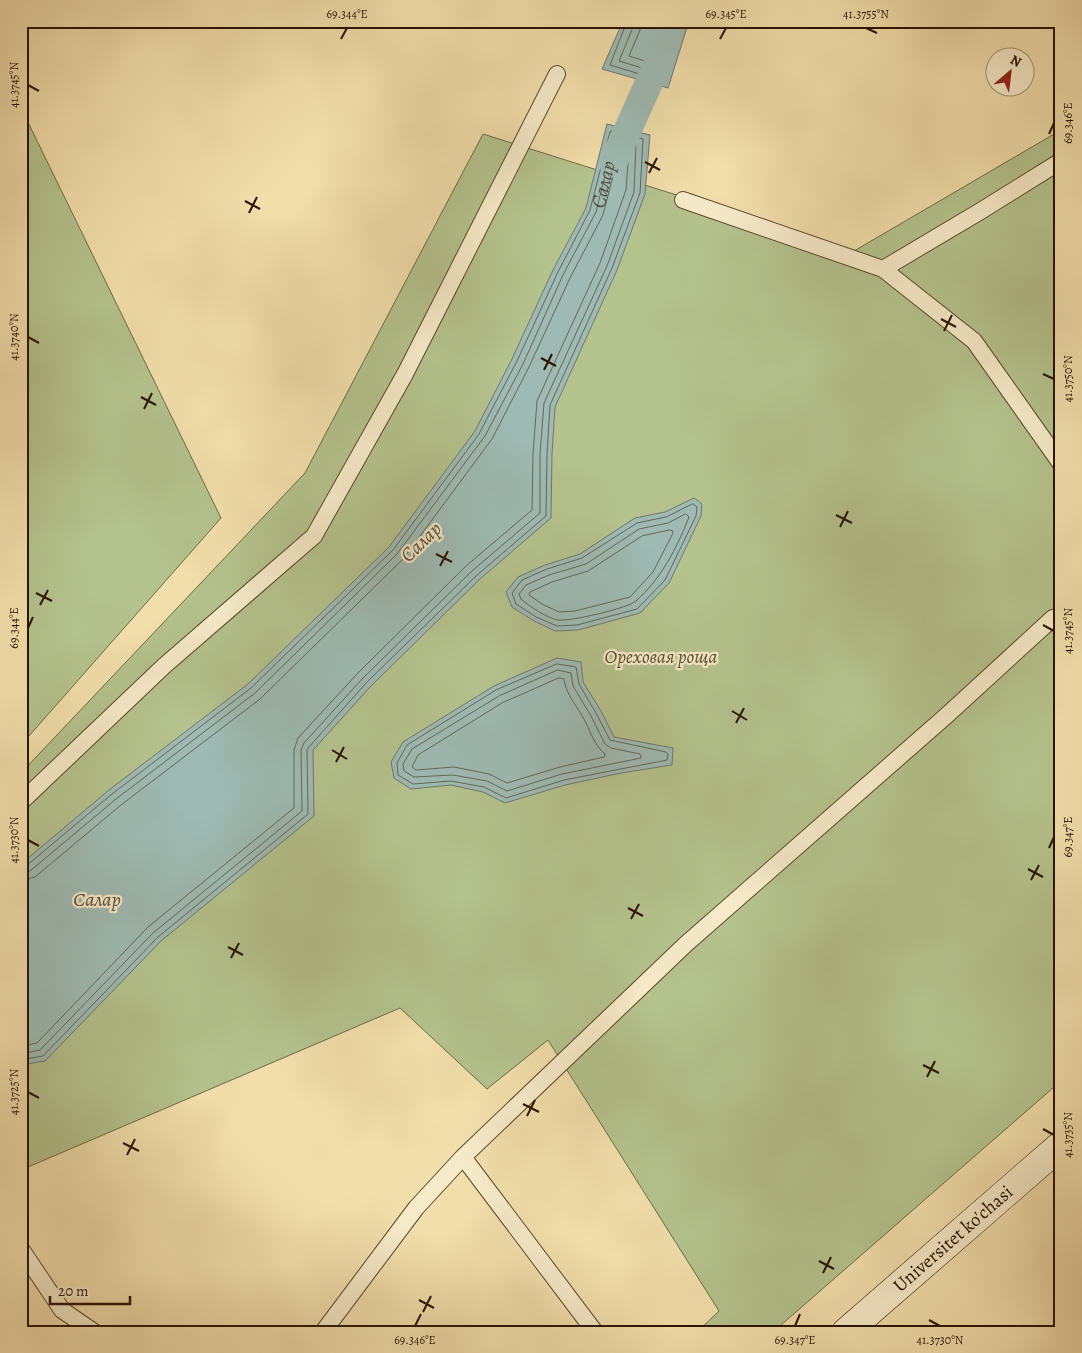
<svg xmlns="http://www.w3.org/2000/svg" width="1082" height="1353" viewBox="0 0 1082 1353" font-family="Alegreya,serif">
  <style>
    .green { fill: #b4c28d; stroke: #6f6a46 }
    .water { fill: #9ebab3; stroke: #70776b }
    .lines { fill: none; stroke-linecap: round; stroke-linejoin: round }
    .shore { stroke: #64665a; stroke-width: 1 }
    .canal { stroke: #9ebab3; stroke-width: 28 }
    .service-casing { stroke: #5c462b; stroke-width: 18 }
    .secondary-casing { stroke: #2a1300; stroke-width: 29 }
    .service { stroke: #f6eac8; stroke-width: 16 }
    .secondary { stroke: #f6eac8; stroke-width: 28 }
    .ticks { fill: none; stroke: #2a1300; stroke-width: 2 }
    .labels { text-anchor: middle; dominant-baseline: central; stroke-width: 4.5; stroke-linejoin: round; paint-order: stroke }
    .park-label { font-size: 19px; font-style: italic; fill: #5a5031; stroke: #f6eac8 }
    .street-label { font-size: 19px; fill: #2a1300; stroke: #f6eac8 }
    .water-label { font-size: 20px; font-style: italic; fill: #534d3f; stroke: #f6eac8 }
    .neatline { fill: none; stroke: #2a1300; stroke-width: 2 }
    .ticks-label { font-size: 12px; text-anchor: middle; fill: #2a1300 }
  </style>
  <rect width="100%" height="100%" fill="#f1deab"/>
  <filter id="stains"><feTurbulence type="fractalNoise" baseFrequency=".004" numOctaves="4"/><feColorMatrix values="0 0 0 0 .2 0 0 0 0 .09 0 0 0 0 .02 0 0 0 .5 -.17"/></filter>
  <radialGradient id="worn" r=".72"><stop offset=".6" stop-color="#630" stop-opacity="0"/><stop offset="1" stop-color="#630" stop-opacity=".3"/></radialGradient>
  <path class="green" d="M21,108L221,518L21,745Z
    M1061,130V1081L773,1332H697L719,1311L548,1040L487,1089L400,1008L21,1170V773L305,473L483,134L854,251Z"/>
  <path class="water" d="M623,21H689L668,88L602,69Z
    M607,124L650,135L645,194L617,270L555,407L552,454L551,518L480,579L371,686L313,750L314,816L161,941L45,1061L21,1065V864L109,790L248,684L389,547L475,431L512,359L553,270L586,208Z
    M694,498L702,504L701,516L669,583L640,613L578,630L555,631L534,621L512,607L506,592L518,577L545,565L580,554L635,518L665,512Z
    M557,658L581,662L583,682L601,711L614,737L673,748L672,765L621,773L565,785L505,803L483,792L451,785L411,789L394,778L391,762L403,742L494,686Z"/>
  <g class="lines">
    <g class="shore">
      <path d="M627,21L610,65L663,81L665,79L684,21"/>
      <path d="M633,21V27L619,61L659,73L661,72L677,21"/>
      <path d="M641,21L640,30L629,56L654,64L656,62L669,21"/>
      <path d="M693,504L697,507L696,516L665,580L637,609L577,625L557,626L536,617L516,604L512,593L522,580L547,569L582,558L637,523L666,517Z"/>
      <path d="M686,514L689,517C677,548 661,579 636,601C629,608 568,622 558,620C547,618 529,606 521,599L519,594L526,585L549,575L586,564L639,529L668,523Z"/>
      <path d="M670,530L673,531V533L653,572L630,597L575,611L559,612L542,604L529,595L530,592L552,582L588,571L642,536Z"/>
      <path d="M557,664L576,667L579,684L596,713L610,740L666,752L668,754L667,760L564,780L506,798L484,787L451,781L413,784L398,775L397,763L407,745L496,690Z"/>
      <path d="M558,670L571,673L573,686L591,716L605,744L611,748L640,754L641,758L562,774L507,791L487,781L453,775L414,777L404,771L403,764L412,749L499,696Z"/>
      <path d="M559,678L564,679C566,695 578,707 585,721C591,733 595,746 605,754L604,757L560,767L507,783L489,774L454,767L416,770L412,767L418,755L502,703Z"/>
      <path d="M21,867L26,866L112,794L251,688L393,550L479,434L517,361L558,272L590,210L610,132L613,130L643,139L640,193L612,268L550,405L547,454L546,516L476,576L367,682L309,747L307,750L308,814L158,937L43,1056L21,1060"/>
      <path id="s1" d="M21,874L30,871L116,799L255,693L397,554L485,436L523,364L563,275L596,212L614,139L617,138L636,144L634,192L607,266L544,403L540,454V513L472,571L363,678L304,743L301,750L302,811L153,933L40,1050L21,1054"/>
      <path d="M21,881L35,877L121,805L260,699L403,559L492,439L529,367L570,278L603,215L620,149L622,147L629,149L626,190L600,263L537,401L533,454L532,510L466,566L358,673L298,738L294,750V808L148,927L37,1043L21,1046"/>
    </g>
    <path class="canal" d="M613,163L660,58L671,21"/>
    <g class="service-casing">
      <path id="service" d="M683,200L883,269L974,341L1061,464
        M883,269L979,212L1061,161
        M21,802L164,666L314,536L405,374L557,74
        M463,1157L595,1332
        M21,1249L62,1310L94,1332
        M323,1332L416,1208L463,1157L686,944L946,716L1053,618L1061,620"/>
    </g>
    <g class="secondary-casing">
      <g id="secondary">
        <path id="s2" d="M846,1332L1061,1145"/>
      </g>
    </g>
    <use href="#service" class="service"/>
    <use href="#secondary" class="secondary"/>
  </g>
  <path class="ticks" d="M866,28L877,33M341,39L347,28M720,39L726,28M28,85L39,91M1049,134L1054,123M645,162L660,170M649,173L657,158M245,201L260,209M249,213L257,197M941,319L956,327M944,331L952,315M28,337L39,343M541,358L556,366M544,370L552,354M1043,374L1054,379M141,397L156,405M144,409L152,393M836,515L852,523M840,527L848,511M436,554L452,562M440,566L448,551M36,593L52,601M40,605L48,590M1043,625L1054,631M28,628L33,617M732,711L747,720M736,723L744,708M332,750L347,759M336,762L344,747M28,840L39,846M1049,848L1054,837M1028,869L1043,877M1031,880L1039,865M628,908L643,916M631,919L639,904M228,947L243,955M231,958L239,943M923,1065L939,1073M927,1077L935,1061M28,1092L39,1098M523,1104L539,1112M527,1116L535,1100M1043,1129L1054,1135M123,1143L139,1151M127,1155L135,1139M819,1261L834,1269M823,1273L831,1257M419,1300L434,1308M423,1312L431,1296M929,1320L940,1326M415,1326L421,1314M795,1326L800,1314"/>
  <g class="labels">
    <g class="park-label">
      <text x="661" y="657">Ореховая роща</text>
    </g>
    <g class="street-label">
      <text stroke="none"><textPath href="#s2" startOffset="142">Universitet ko'chasi</textPath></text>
    </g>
    <g class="water-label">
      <text stroke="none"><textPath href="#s1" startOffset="921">Салар</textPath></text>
      <text transform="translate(421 542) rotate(-44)">Салар</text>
      <text x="97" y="899">Салар</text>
    </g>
  </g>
  <rect width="1082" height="1353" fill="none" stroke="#f1deab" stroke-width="55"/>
  <g transform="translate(1010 72) rotate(28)"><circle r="24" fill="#f6eac8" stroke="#a49478"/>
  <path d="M0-4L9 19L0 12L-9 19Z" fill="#8f2418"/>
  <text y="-8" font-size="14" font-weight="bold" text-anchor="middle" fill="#2a1300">N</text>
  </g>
  <path d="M50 1296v8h80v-8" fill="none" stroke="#2a1300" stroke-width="2.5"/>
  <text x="58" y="1296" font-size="15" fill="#2a1300" stroke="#f6eac8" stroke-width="4" paint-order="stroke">20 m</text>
  <rect x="28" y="28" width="1026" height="1298" class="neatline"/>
  <g class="ticks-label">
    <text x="347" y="18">69.344°E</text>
    <text x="726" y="18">69.345°E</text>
    <text x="866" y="18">41.3755°N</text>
    <text transform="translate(14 85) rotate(-90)" y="4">41.3745°N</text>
    <text transform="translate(1068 123) rotate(-90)" y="4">69.346°E</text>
    <text transform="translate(14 337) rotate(-90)" y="4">41.3740°N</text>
    <text transform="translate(1068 379) rotate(-90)" y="4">41.3750°N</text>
    <text transform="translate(14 628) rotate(-90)" y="4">69.344°E</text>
    <text transform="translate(1068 631) rotate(-90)" y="4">41.3745°N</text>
    <text transform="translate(1068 837) rotate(-90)" y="4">69.347°E</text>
    <text transform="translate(14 840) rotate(-90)" y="4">41.3730°N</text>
    <text transform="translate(14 1092) rotate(-90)" y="4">41.3725°N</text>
    <text transform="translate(1068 1135) rotate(-90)" y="4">41.3735°N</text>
    <text x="415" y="1344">69.346°E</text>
    <text x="795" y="1344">69.347°E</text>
    <text x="940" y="1344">41.3730°N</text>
  </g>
  <rect width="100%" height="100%" filter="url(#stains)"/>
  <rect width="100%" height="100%" fill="url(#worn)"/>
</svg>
